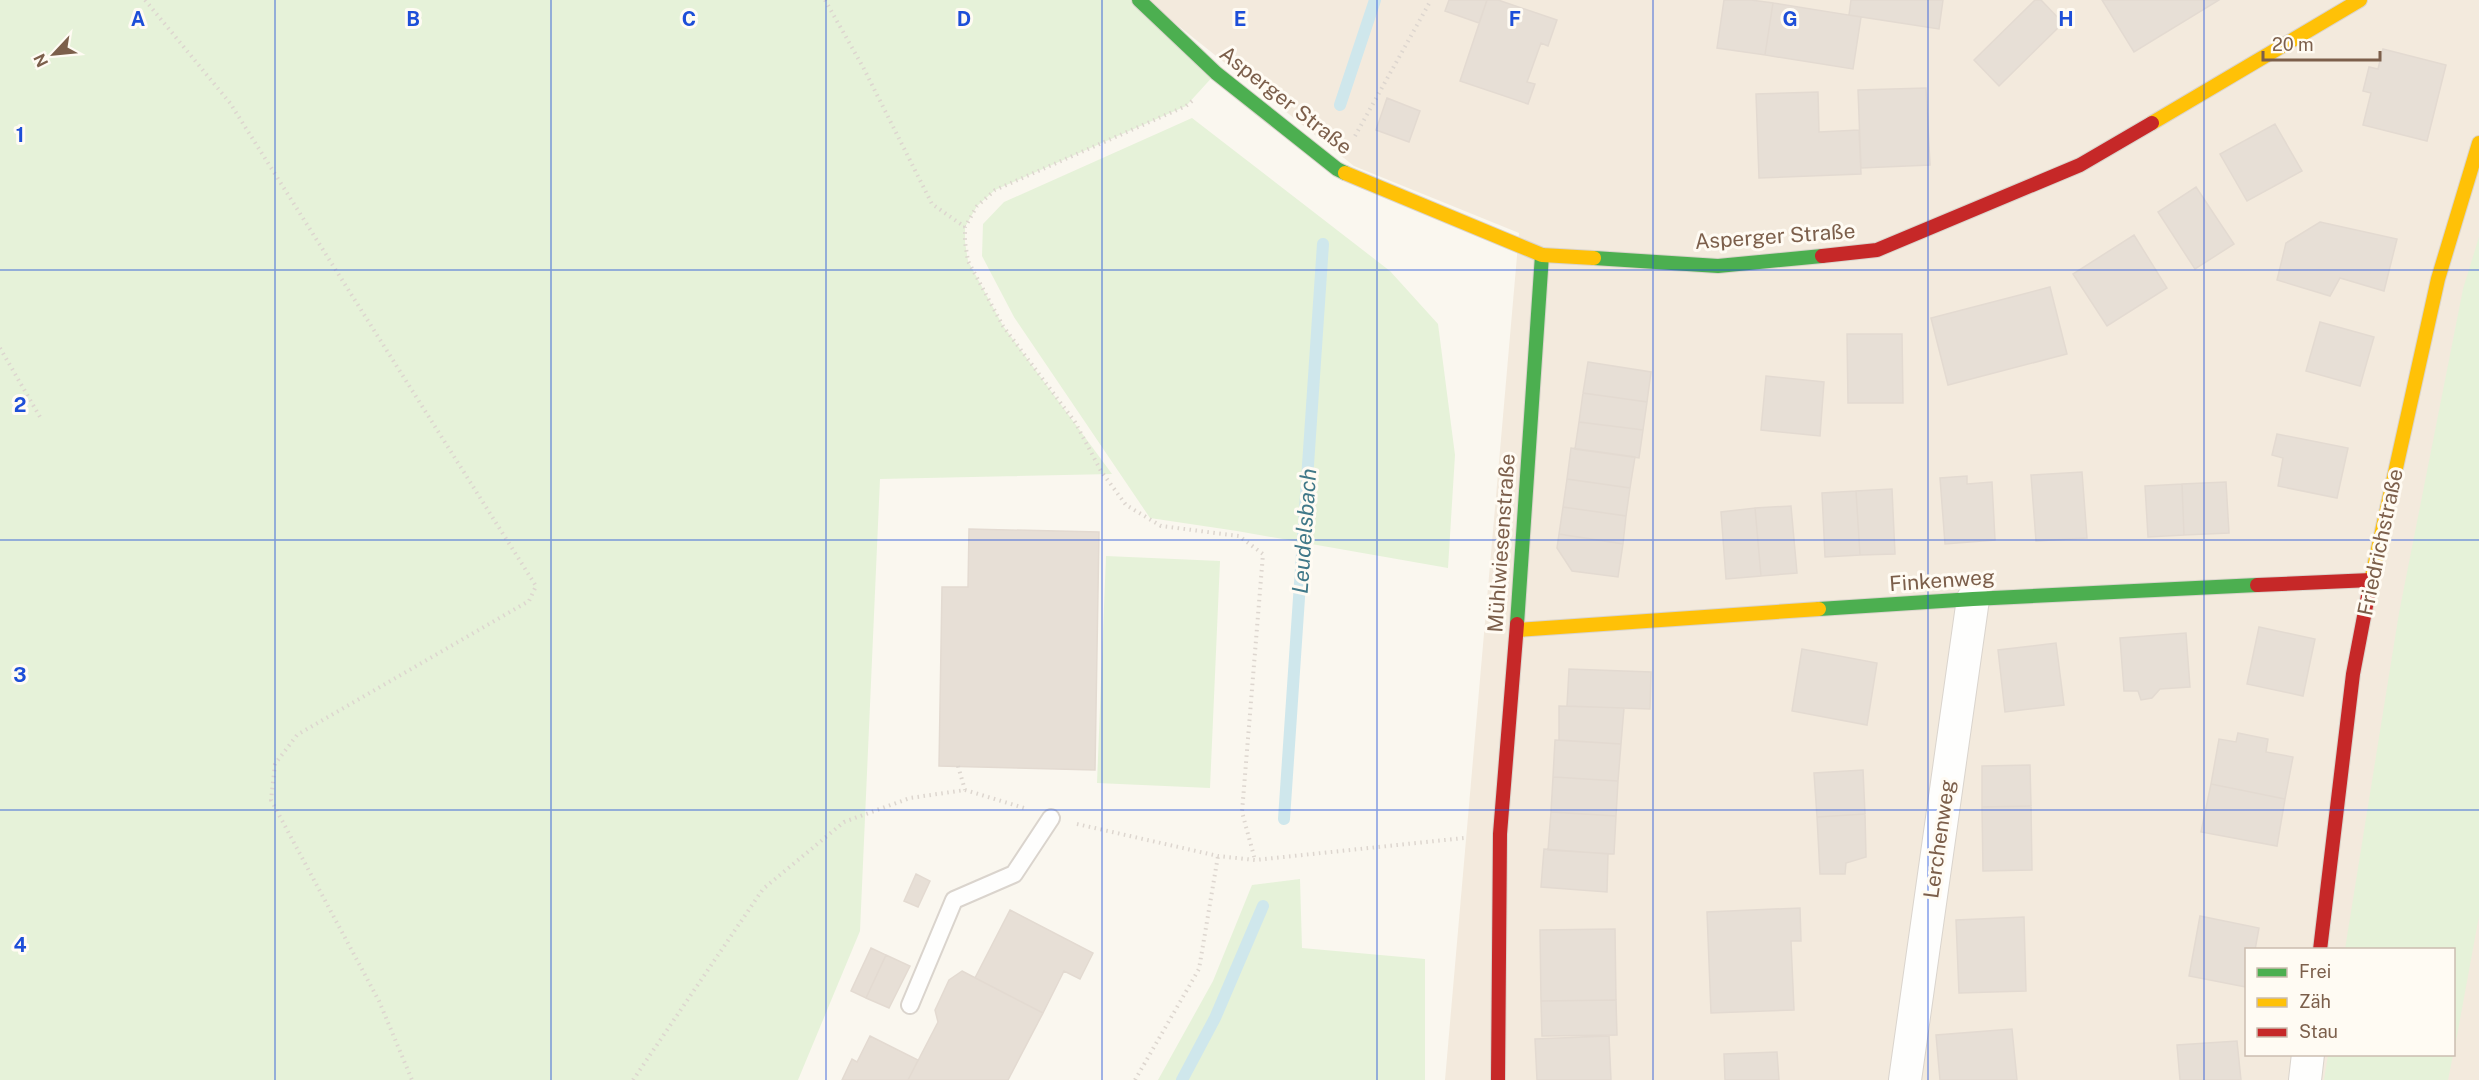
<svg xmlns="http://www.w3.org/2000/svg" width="2479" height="1080" viewBox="0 0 2479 1080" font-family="'Public Sans',sans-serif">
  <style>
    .residential { fill: #f3eadd; fill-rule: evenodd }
    .green { fill: #e6f2d9 }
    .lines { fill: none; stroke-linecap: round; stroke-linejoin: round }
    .stream { stroke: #cfe7ec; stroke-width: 12 }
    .building { fill: #e7dfd6; stroke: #e3dad1; stroke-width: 1.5 }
    .lane-casing { stroke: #dad4cd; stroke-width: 20 }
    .street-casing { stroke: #dad4cd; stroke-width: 34 }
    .fast-casing { stroke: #dad4cc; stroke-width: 16 }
    .slow-casing { stroke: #dad4cc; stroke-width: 16 }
    .jam-casing { stroke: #dad4cc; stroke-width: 16 }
    .path { stroke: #ddd6cf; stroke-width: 4; stroke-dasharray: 1.5 4.5; stroke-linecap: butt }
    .lane { stroke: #fefefd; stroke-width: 16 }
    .street { stroke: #fefefd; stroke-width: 32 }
    .fast { stroke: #4caf50; stroke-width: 14 }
    .slow { stroke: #ffc107; stroke-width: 14 }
    .jam { stroke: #c62828; stroke-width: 14 }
    .grid { fill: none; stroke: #1d4ed8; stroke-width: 1.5; stroke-opacity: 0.55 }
    .labels { text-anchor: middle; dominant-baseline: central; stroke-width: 6; stroke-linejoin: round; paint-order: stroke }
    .street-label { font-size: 21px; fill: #7c5f4b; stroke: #fffbf3 }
    .water-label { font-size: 22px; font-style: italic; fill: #407888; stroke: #fffbf3 }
    .grid-label { font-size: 20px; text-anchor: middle; font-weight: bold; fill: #1d4ed8; stroke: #fffbf3; stroke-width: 6; stroke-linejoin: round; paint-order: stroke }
  </style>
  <rect width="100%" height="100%" fill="#faf7ef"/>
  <path class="residential" d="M1146,0H2479V1080H1445L1519,233L1354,166ZM2246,950H2454V1054H2246Z"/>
  <path class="green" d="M0,0H1139L1216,73L1186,106L995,190L977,206L965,227V242L968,261L1003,326L1112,474L880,479L860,931L798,1080H0Z
    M1192,118L1390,271L1438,324L1455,455L1448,568L1237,531L1150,518L1014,317L982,256L983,224L1004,202Z
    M2479,237V916L2454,1052V950L2345,949L2399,613L2463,289Z
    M1106,556L1220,561L1210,788L1097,783Z
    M1300,879L1302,948L1425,959V1080H1158L1213,981L1252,885Z
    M2328,1055V1054L2453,1055L2448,1080H2324Z"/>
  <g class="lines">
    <path class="stream" d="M1340,105L1375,0
      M1284,819L1323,244
      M1182,1080L1215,1018L1263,906"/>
  </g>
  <path class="building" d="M1449,0H1487L1479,23L1445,11Z
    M1487,0H1498L1557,20L1548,46L1541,43L1527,82L1535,84L1528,104L1460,81Z
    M1724,0H1751L1773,3L1765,55L1717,48Z
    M1851,0H1943L1939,29L1849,15Z
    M2035,0H2041L2063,23L1999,86L1974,60Z
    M2102,0H2219L2134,52Z
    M1773,3L1861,17L1853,69L1765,55Z
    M2383,49L2446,65L2427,141L2363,125L2371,93L2363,91L2369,67L2378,69Z
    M1926,88L1930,165L1861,168L1858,90Z
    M1818,92L1819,132L1859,130L1861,174L1759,178L1756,94Z
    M1387,98L1420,111L1409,142L1376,130Z
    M2275,124L2302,171L2247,201L2220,154Z
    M2196,187L2234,244L2195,269L2158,212Z
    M2320,222L2397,239L2384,291L2340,278L2330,296L2277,280L2286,243Z
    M2134,235L2167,288L2107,326L2073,274Z
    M2050,287L2067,354L1948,385L1931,318Z
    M2320,322L2374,337L2360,386L2306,371Z
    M1847,334H1902L1903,403H1848Z
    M1588,362L1651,372L1647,402L1583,393Z
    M1766,376L1824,382L1820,436L1761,430Z
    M1583,393L1647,402L1643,430L1579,422Z
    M1579,422L1643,430L1639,458L1575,449Z
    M2277,434L2348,448L2337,498L2278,486L2283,458L2272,455Z
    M1571,448L1635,457L1630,488L1567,479Z
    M2082,472L2087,538L2036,541L2031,475Z
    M1967,476V484L1992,482L1995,540L1945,544L1940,478Z
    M1567,479L1630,488L1626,516L1563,507Z
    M2226,482L2229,533L2184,535L2182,484Z
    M2182,484L2184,535L2148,537L2145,486Z
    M1892,489L1895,554L1860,555L1856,491Z
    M1856,491L1860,555L1825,557L1822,493Z
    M1791,506L1797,573L1761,576L1755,508Z
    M1563,507L1626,516L1623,544L1559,534Z
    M1755,508L1761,576L1726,579L1721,512Z
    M969,529L1099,532L1095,770L939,766L942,587H968Z
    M1559,534L1623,544L1618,577L1572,571L1557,548Z
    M2259,627L2315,639L2303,696L2247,684Z
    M2186,633L2190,687L2160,689L2152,698L2141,700L2138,691H2124L2120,638Z
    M2056,643L2064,705L2005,712L1998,650Z
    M1802,649L1877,663L1867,725L1792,711Z
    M1569,669L1651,672L1650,709L1567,706Z
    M1559,706L1624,708L1621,744L1559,740Z
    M2238,733L2268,739L2266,752L2293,757L2285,799L2211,784L2219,739L2236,742Z
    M1555,740L1621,744L1618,781L1553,777Z
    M2030,765L2031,806L1982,807V766Z
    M1863,770L1865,814L1817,817L1814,773Z
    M1553,777L1618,781L1616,816L1551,812Z
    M2211,784L2285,799L2277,846L2201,832Z
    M2031,806L2032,870L1983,871L1982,807Z
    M1551,812L1616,816L1614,854L1548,850Z
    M1865,814L1866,857L1846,863L1845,874H1820L1817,817Z
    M1544,849L1608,854L1607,892L1541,887Z
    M916,874L930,881L918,907L904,901Z
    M1800,908L1801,941H1791L1794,1010L1711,1013L1707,912Z
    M1010,910L1093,953L1080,979L1064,971L1043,1013L975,978Z
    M2200,916L2259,928L2255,950H2246V987L2189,976Z
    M2024,917L2026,991L1959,993L1956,920Z
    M1615,929L1616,1000L1541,1001L1540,930Z
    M871,948L886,955L866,998L851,991Z
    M886,955L910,966L889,1008L866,998Z
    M962,971L1043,1013L1008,1080H908L938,1022L935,1010L949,980Z
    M1616,1000L1617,1035L1542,1036L1541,1001Z
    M2012,1029L2017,1080H1940L1936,1035Z
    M870,1036L918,1060L908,1080H842L852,1059L857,1062Z
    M1609,1036L1611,1080H1537L1535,1039Z
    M2237,1041L2241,1080H2180L2177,1045Z
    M1777,1052L1779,1080H1725L1724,1054Z"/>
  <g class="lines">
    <g class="lane-casing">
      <path id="lane" d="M910,1005L954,900L1014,874L1051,818"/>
    </g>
    <g class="street-casing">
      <path id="street" d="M1905,1080L1973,599
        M2305,1080L2308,1054"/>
    </g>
    <g class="fast-casing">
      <path id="fast" d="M1139,0L1216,73L1337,169L1345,173
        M1594,258L1718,266L1822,256
        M1819,609L1973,599L2257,585
        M1517,624L1542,255"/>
    </g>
    <g class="slow-casing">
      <path id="slow" d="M2152,123L2360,0
        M1345,173L1542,255L1594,258
        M2370,585L2438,279L2479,143
        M1517,630L1819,609"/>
    </g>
    <g class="jam-casing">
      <path id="jam" d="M1822,256L1877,250L2080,165L2152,123
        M2257,585L2371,580
        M2320,950L2353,674L2370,585
        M1498,1080L1500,834L1517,624"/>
    </g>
    <path class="path" d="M145,0L230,103L536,586L529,601L297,735L275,764L271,800L379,1001L412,1080
      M825,0L863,67L932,204L965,227
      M1192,101L1186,106L995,190L977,206L965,227V242L968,261L1003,326L1075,422L1101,471L1126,505L1161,526L1239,536L1263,554L1242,812L1255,860
      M1355,136L1431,0
      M0,348L40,417
      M958,766L965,790
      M1077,824L1218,856L1255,860L1464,838
      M633,1080L763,889L844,822L910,798L965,790L1024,808
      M1135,1080L1199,969L1218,856"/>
    <use href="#lane" class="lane"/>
    <use href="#street" class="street"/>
    <use href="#fast" class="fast"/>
    <use href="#slow" class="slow"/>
    <use href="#jam" class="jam"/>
  </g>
  <path class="grid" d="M275,0V1080M551,0V1080M826,0V1080M1102,0V1080M1377,0V1080M1653,0V1080M1928,0V1080M2204,0V1080M0,270H2479M0,540H2479M0,810H2479"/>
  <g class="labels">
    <g class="street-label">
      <text transform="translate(1286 100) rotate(38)">Asperger Straße</text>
      <text transform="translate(1775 236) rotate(-4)">Asperger Straße</text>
      <text transform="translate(2380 542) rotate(-78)">Friedrichstraße</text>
      <text transform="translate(1501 543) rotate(-86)">Mühlwiesenstraße</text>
      <text transform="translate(1942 580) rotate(-4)">Finkenweg</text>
      <text transform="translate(1939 839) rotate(-82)">Lerchenweg</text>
    </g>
    <g class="water-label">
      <text transform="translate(1304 531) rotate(-86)">Leudelsbach</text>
    </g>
  </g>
  <g class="grid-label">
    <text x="138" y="26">A</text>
    <text x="413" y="26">B</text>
    <text x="689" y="26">C</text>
    <text x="964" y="26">D</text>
    <text x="1240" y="26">E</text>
    <text x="1515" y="26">F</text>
    <text x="1790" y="26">G</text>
    <text x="2066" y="26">H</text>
    <text x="20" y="142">1</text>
    <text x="20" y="412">2</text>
    <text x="20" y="682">3</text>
    <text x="20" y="952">4</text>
  </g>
  <rect x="2245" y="948" width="210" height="108" fill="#fffbf3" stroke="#cbbdb0" stroke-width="1.5"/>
  <rect x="2257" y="968" width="30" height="9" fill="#4caf50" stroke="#cbbdb0" stroke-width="1.5"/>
  <text x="2299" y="978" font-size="18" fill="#7c5f4b">Frei</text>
  <rect x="2257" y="998" width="30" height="9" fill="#ffc107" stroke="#cbbdb0" stroke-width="1.5"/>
  <text x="2299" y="1008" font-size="18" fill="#7c5f4b">Zäh</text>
  <rect x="2257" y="1028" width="30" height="9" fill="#c62828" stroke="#cbbdb0" stroke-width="1.5"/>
  <text x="2299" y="1038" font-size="18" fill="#7c5f4b">Stau</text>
  <g transform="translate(54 54) rotate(244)" stroke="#fffbf3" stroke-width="4.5" paint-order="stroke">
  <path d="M0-4.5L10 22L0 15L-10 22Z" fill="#7c5f4b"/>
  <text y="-9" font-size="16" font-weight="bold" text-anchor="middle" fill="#7c5f4b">N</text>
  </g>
  <path d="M2263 51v9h117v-9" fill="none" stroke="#7c5f4b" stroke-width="3"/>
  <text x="2272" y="51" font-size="18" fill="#7c5f4b" stroke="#fffbf3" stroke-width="4.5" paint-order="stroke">20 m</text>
</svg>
